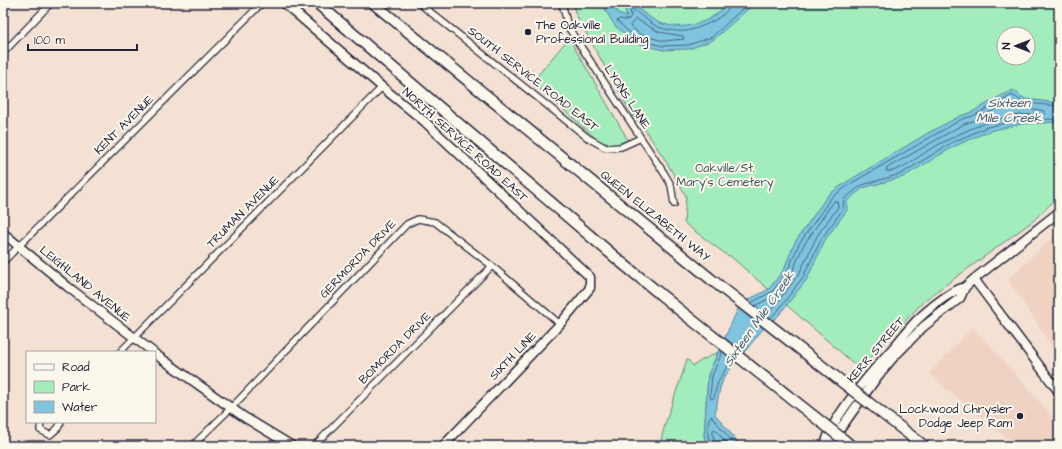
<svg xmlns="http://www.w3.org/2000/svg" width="1062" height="449" viewBox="0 0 1062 449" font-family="'Architects Daughter',sans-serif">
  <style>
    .built { fill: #efd2c2 }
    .green { fill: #a3edbc; stroke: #62887c; fill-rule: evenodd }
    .water { fill: #7ec4df; stroke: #59839d }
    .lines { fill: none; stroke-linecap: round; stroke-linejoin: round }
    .shore { stroke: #47637d; stroke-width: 1 }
    .street-casing { stroke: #22223b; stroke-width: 8 }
    .secondary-casing { stroke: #22223b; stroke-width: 11 }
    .highway-casing { stroke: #22223b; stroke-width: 13 }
    .street { stroke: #fbf7ec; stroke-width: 5.5 }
    .secondary { stroke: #fbf7ec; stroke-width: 8 }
    .highway { stroke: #fbf7ec; stroke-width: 10 }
    .highway-bridge-casing { stroke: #22223b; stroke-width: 13; stroke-linecap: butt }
    .highway-bridge { stroke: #fbf7ec; stroke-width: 10 }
    .poi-dot { fill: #22223b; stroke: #fbf7ec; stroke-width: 1.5 }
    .labels { text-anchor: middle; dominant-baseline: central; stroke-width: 4; stroke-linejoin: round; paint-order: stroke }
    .poi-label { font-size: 12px; fill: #22223b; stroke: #fbf7ec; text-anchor: start }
    .street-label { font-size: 12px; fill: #22223b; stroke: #fbf7ec }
    .park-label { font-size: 12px; fill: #42555b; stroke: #fbf7ec }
    .water-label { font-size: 13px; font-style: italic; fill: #425b74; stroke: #fbf7ec }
  </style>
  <rect width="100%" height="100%" fill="#f4e1d3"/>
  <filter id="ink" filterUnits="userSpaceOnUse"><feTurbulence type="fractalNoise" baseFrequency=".025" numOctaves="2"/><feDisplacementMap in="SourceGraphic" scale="8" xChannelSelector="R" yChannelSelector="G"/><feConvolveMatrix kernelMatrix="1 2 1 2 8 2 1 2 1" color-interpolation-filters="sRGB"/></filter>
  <g filter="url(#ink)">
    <path class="built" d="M1059,231V357L1008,280Z
      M973,327L1052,416L1059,420V446H1016L929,374Z"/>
    <path class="green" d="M573,3H1059V196L1033,221L925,300L860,369L729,255L728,256L684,223L686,196L664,158L645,130L646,129L633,117L575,13ZM1004,34H1028V58H1004Z
      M569,38L628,140L615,145L600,142L532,82Z
      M718,352L708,375L704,436L708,446H660C665,416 679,388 687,359L693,366L702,360Z"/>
    <path class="water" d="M603,3H618L617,12L621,15L627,17L623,3H633L634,6C642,11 654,22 663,24C688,31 712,22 728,3H755L713,40L689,49L663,50L636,43L615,26L603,6Z
      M1013,90L1025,99L1059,103V122L1021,124L989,131L953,147L903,177L863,188L847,201V210L825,240L807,279L779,315L763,329L724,377L720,388L715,414L741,446H708L704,436L708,375L740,304L769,289L784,269L795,242L828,195L848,181L928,133L960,116L972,112L997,98Z"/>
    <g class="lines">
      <path class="shore" d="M731,3C729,17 698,29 686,31C679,32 668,30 661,28C651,25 642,15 633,10L630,11L631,16L629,19L625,20L619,19L617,21L638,40L663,46L688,45L712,37L749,3
        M636,19L659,32L683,36L684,39L664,41L641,35L630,26Z
        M1011,101L1023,107L1044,111L1046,113L1044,114C1036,115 1027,114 1020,115C987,119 957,134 929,150C919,156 897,174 886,171L887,168L964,124L976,120Z
        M751,303L773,291L788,270L799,244L831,198L850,184L962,119L973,116L1012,95L1025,103L1059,106
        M755,306L777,294L792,273L803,246L834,201H837L838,207L817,236L799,274L773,308L766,315
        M770,318L777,312L803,277L822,238L843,209L844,199L862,185L901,174L951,143L987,127L1020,120L1059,119
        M722,352L712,376L710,396L711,399L714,398C717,381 722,373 733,360
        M711,446L708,435L709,418L711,416L736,446
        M716,446L713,435V430L715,429L729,446"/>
      <g class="street-casing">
        <path id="street" d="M419,3L588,138L606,148L621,147L641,138
          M562,3L568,27L664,173L671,185L674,204
          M3,53L51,3
          M3,262L262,3
          M120,352L382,87
          M41,422L40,430L50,435L58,428L61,422
          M192,446L232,407L407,224L418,219L435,222L492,266L560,324
          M314,446L492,266"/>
      </g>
      <g class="secondary-casing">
        <path id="secondary" d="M284,3L382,87L424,121L590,277V288L560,324L443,446
          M3,233L68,287L153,352
          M974,279L1059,392
          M155,354L244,417L292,446
          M825,446C830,418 874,369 894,347C902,338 909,328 918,319C930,308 950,291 965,287
          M832,446L836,435L877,377L892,359L923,327L960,298L965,287L974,279L1059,212"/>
      </g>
      <g class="highway-casing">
        <path id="highway" d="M317,3L622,263L687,316
          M373,3L712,280
          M883,414L924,446
          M844,440L851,446"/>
      </g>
      <use href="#street" class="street"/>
      <use href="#secondary" class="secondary"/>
      <use href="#highway" class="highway"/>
      <g class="highway-bridge-casing">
        <path id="highway-bridge" d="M712,280L883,414
          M687,316L844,440"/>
      </g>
      <use href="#highway-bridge" class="highway-bridge"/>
    </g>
  </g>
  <g class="poi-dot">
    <circle cx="528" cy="32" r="4"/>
    <circle cx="1020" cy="416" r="4"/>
  </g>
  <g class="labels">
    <g class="poi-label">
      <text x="536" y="25">The Oakville<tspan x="536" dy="14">Professional Building</tspan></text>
      <text x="1012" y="409" text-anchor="end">Lockwood Chrysler<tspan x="1012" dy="14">Dodge Jeep Ram</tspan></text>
    </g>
    <g class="street-label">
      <text transform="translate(533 79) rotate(38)">SOUTH SERVICE ROAD EAST</text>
      <text transform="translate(627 97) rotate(57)">LYONS LANE</text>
      <text transform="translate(124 125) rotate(-45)">KENT AVENUE</text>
      <text transform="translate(465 145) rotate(42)">NORTH SERVICE ROAD EAST</text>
      <text transform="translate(243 212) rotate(-45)">TRUMAN AVENUE</text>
      <text transform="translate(655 216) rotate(39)">QUEEN ELIZABETH WAY</text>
      <text transform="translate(358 259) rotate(-46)">GERMORDA DRIVE</text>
      <text transform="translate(85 284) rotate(39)">LEIGHLAND AVENUE</text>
      <text transform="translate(395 348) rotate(-45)">BOMORDA DRIVE</text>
      <text transform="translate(876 350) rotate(-50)">KERR STREET</text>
      <text transform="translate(513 356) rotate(-46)">SIXTH LINE</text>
    </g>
    <g class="park-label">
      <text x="725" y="168">Oakville/St.<tspan x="725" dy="14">Mary's Cemetery</tspan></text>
    </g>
    <g class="water-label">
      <text x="1009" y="103">Sixteen<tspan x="1009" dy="15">Mile Creek</tspan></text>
      <text transform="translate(759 319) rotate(-55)">Sixteen Mile Creek</text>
    </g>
  </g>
  <rect width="1062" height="449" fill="none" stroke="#fbf7ec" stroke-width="16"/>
  <rect x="8" y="8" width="1046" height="433" fill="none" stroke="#22223b" stroke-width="1.5" filter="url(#ink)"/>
  <rect x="26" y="351" width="130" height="72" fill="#fbf7ec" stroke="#a4a2a5"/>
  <rect x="34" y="364" width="20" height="6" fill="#fbf7ec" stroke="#a4a2a5"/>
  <text x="62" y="371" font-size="12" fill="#22223b">Road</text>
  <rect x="34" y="381" width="20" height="12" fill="#a3edbc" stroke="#a4a2a5"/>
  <text x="62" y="391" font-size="12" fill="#22223b">Park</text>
  <rect x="34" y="401" width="20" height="12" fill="#7ec4df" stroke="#a4a2a5"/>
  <text x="62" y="411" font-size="12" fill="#22223b">Water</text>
  <g transform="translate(1016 46) rotate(270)"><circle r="19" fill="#fbf7ec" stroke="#a4a2a5"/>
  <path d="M0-3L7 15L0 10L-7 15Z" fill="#22223b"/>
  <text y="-6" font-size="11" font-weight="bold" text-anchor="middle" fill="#22223b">N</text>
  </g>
  <path d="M28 44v6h109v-6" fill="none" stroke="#22223b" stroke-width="2"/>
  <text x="34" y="44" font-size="12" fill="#22223b" stroke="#fbf7ec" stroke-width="3" paint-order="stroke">100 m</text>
</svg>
